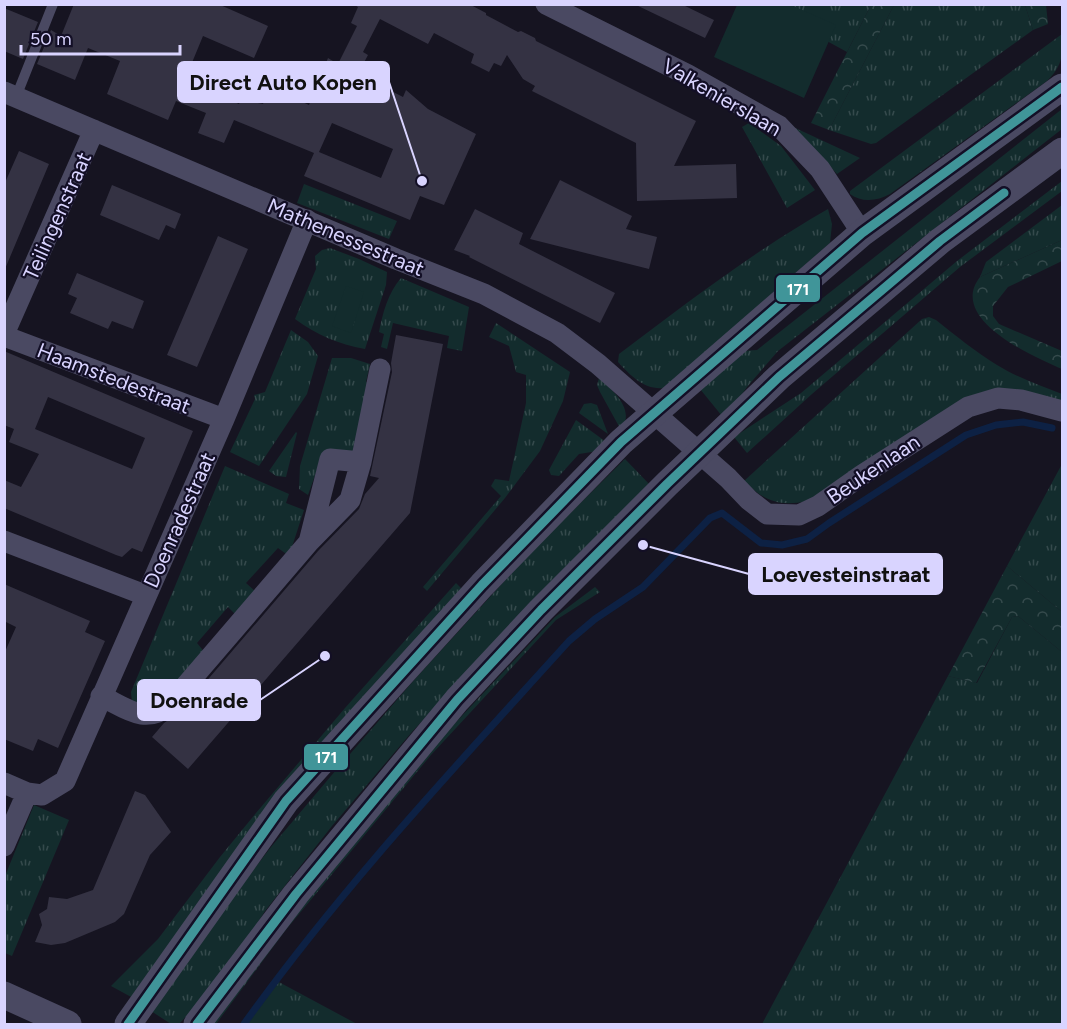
<svg xmlns="http://www.w3.org/2000/svg" width="1067" height="1029" viewBox="0 0 1067 1029" font-family="Figtree,sans-serif">
  <style>
    .grass { fill: url(#grass-tufts) }
    .forest { fill: url(#forest-crowns) }
    .green { fill: #132c2d }
    .lines { fill: none; stroke-linecap: round; stroke-linejoin: round }
    .stream { stroke: #0d2144; stroke-width: 7 }
    .building { fill: #343243; fill-rule: evenodd }
    .service { stroke: #4a4962; stroke-width: 10 }
    .minor { stroke: #4a4962; stroke-width: 21 }
    .tertiary { stroke: #4a4962; stroke-width: 27 }
    .bus-1-casing { stroke: #130f26; stroke-width: 14 }
    .bus-1 { stroke: #409599; stroke-width: 9 }
    .labels { text-anchor: middle; dominant-baseline: central; stroke-width: 4.5; stroke-linejoin: round; paint-order: stroke }
    .street-label { font-size: 21px; fill: #d9d4ff; stroke: #130f26 }
    .leader { fill: none; stroke: #d9d4ff; stroke-width: 2 }
    .callout-dot { fill: #d9d4ff; stroke: #130f26; stroke-width: 2 }
    .callout { fill: #d9d4ff; stroke: #d9d4ff; stroke-width: 2 }
    .callout-label { font-size: 22px; text-anchor: middle; font-weight: bold; fill: #111 }
    .line-badge { stroke: #130f26; stroke-width: 2 }
    .badge-label { font-size: 16px; text-anchor: middle; font-weight: bold; fill: #fff }
  </style>
  <defs>
    <pattern id="grass-tufts" width="24" height="20" patternUnits="userSpaceOnUse" patternTransform="scale(1.5)"><rect width="24" height="20" fill="#132c2d"/><path d="M3 7l-1-3M5 7V3M7 7l1-3M15 17l-1-3M17 17v-4M19 17l1-3" fill="none" stroke="#354a4c"/></pattern>
    <pattern id="forest-crowns" width="20" height="18" patternUnits="userSpaceOnUse" patternTransform="scale(1.5)"><rect width="20" height="18" fill="#132c2d"/><path d="M2 6a3 3 0 1 1 6 0M12 15a3 3 0 1 1 6 0" fill="none" stroke="#354a4c"/></pattern>
  </defs>
  <rect width="100%" height="100%" fill="#161421"/>
  <path class="grass" d="M761,5H871L847,52Z
    M894,5H1025L1033,30L876,143L871,144L829,130Z
    M1062,34C1064,53 1062,67 1047,81L890,194C877,201 862,203 850,194V191Z
    M1062,109V129L778,351L747,387L728,414L722,416L700,389L741,351L757,350Z
    M749,123L781,146L815,190L787,208L742,127Z
    M791,126L860,158L837,174Z
    M1062,181V191L960,267L812,394L747,453L734,437L801,393L957,261Z
    M304,184L397,221L389,239L297,203Z
    M1062,205V240L980,277L986,262Z
    M828,209L832,224L830,243L664,388C644,390 631,376 618,362L619,354C687,303 754,251 828,209Z
    M330,248L359,259L387,272L386,285L365,349C338,344 317,335 295,319L316,269L315,256L322,250Z
    M401,278L469,307L462,351L447,348L449,336L393,323L387,349L381,347L384,334L379,332C383,312 388,293 401,278Z
    M929,317L936,320C956,336 976,352 997,365C1018,378 1040,385 1062,394V401L1026,391L996,393L807,501C779,507 764,501 744,481L922,319Z
    M496,323L570,372L563,401L540,451L505,498L427,591L423,587L501,496L491,486L495,479L509,481L526,403V375L516,372L509,346L489,337Z
    M291,330L308,342L318,356L307,394L259,466L230,452L255,399L254,395L265,392Z
    M332,358H351L370,364L366,382L373,383L358,456L318,467L308,495L299,489L300,466Z
    M599,378C613,391 636,409 621,430L600,392L597,385Z
    M591,403L597,405L608,434L579,413L584,404Z
    M576,420L609,444L604,450L579,454L559,476L551,475L549,470Z
    M296,432L297,433L286,477L276,476L269,471Z
    M625,459L651,486L543,591L411,733L332,826L265,911L225,975L179,1024H171L151,1011L224,908L271,847L331,776L415,679L532,551Z
    M1062,464V612L1007,566Z
    M225,466L289,494L286,503L304,510L289,556L278,548L246,583L257,593L238,617L228,607L197,643L206,654L159,708L132,702L131,692Z
    M456,583L464,591L133,998L111,986L158,939L220,857L256,813L345,708Z
    M595,587L600,592L556,620L431,755L285,931L216,1024H208L427,753L555,617Z
    M1018,616L1062,652V1024H762L948,676L977,683L1012,617Z
    M34,805L69,820L12,956L5,953V876Z
    M277,981L357,1024H243Z"/>
  <path class="forest" d="M871,5H894L829,130L811,123Z
    M1025,5H1046L1048,24L1033,30Z
    M1062,240V261L1008,287L993,306V316L999,324L1062,351V369C1034,357 947,319 980,277Z
    M1007,566L1062,612V652L1018,616L1012,617L976,683L948,676Z"/>
  <path class="green" d="M737,5H791L836,25L804,98L714,57Z
    M346,286L364,292L351,333L332,326Z"/>
  <g class="lines">
    <path class="stream" d="M244,1024C341,888 457,765 569,641L595,619L643,587L710,518L722,513L761,543L782,545L807,539L829,523L966,435L996,425L1023,422L1052,428"/>
  </g>
  <path class="building" d="M74,4H218L268,26L254,58L203,36L184,82L239,104L241,100L263,104L270,87L309,105L328,58L338,64L357,26L351,23L358,7L353,4H469L486,13V15L518,32L521,31L535,38L536,41L696,121L674,166L736,164L737,198L637,201L636,143L532,91L535,86L523,79L507,55L501,66L494,63L489,72L471,63L474,54L434,33L428,44L380,19L363,52L368,55L358,74L403,97L406,90L428,109L476,134L444,205L420,196L410,220L304,176L314,153L234,120L224,143L198,133L206,113L176,101L168,120L107,94L120,61L88,48L75,80L37,64L51,30L61,36ZM332,123L393,149L381,178L319,152Z
    M634,4H681L714,20L705,38Z
    M4,8L38,22L23,59L4,51Z
    M19,151L49,164L5,269L4,185Z
    M560,180L632,216L626,229L657,237L649,269L530,239Z
    M112,185L181,214L175,229L166,225L159,240L100,215Z
    M475,209L523,233L519,244L615,293L600,323L469,257L470,256L454,250Z
    M218,236L248,249L197,367L167,355Z
    M77,273L144,301L133,329L112,321L108,329L70,313L77,298L68,294Z
    M396,335L443,344L410,513L188,769L152,737L164,723L180,712L318,551L359,509L365,494L379,478L370,476L392,372L391,363Z
    M4,351L193,431L142,552L132,548L122,557L116,555L4,508V480L21,487L39,454L9,442L14,429L4,425ZM48,397L145,438L132,469L35,429Z
    M4,584L90,621L85,632L105,641L58,748L38,739L33,751L4,739V654L16,627L4,621Z
    M135,791L145,795L171,832L150,855L124,914L115,922L65,943L51,945L35,942L42,925L39,914L47,909L49,897L67,899L93,890Z"/>
  <g class="lines">
    <path class="service" d="M16,97L53,4"/>
    <path class="minor" d="M546,4L688,75L779,126L820,169L862,233
      M4,92L396,259L484,294L557,333L598,364L728,478L749,500L767,514L799,515L818,506L862,475L968,407L998,398L1021,400L1062,411
      M4,334L94,130
      M4,336L224,419
      M361,462L380,369
      M4,541L145,595
      M101,696C126,708 146,726 170,704L309,542L330,459L361,462L350,500L309,542
      M4,783L27,793
      M4,846L27,793L42,795L65,781L224,419L307,220"/>
    <path class="tertiary" d="M4,995L68,1024
      M128,1024L286,801L482,585L621,442L862,233L1062,87
      M197,1024L296,894L457,700L541,610L667,484L779,377L940,241L1062,151"/>
    <g class="bus-1-casing">
      <path id="bus-1" d="M128,1024L286,801L482,585L621,442L862,233L1062,87
        M197,1024L296,894L457,700L541,610L667,484L779,377L940,241L1004,193"/>
    </g>
    <use href="#bus-1" class="bus-1"/>
  </g>
  <g class="labels">
    <g class="street-label">
      <text transform="translate(722 97) rotate(30)">Valkenierslaan</text>
      <text transform="translate(57 216) rotate(-66)">Teilingenstraat</text>
      <text transform="translate(346 237) rotate(23)">Mathenessestraat</text>
      <text transform="translate(114 378) rotate(21)">Haamstedestraat</text>
      <text transform="translate(873 469) rotate(-34)">Beukenlaan</text>
      <text transform="translate(179 520) rotate(-66)">Doenradestraat</text>
    </g>
  </g>
  <path class="leader" d="M422 181L389 82M643 545L749 574M325 656L260 700"/>
  <g class="callout-dot">
    <circle cx="422" cy="181" r="6"/>
    <circle cx="643" cy="545" r="6"/>
    <circle cx="325" cy="656" r="6"/>
  </g>
  <g class="callout">
    <rect x="178" y="62" width="211" height="40" rx="6"/>
    <rect x="749" y="554" width="193" height="40" rx="6"/>
    <rect x="138" y="680" width="122" height="40" rx="6"/>
  </g>
  <g class="callout-label">
    <text x="283" y="90">Direct Auto Kopen</text>
    <text x="846" y="582">Loevesteinstraat</text>
    <text x="199" y="708">Doenrade</text>
  </g>
  <g class="line-badge">
    <rect x="775" y="274" width="46" height="29" rx="6" fill="#409599"/>
    <rect x="303" y="743" width="46" height="28" rx="6" fill="#409599"/>
  </g>
  <g class="badge-label">
    <text x="798" y="295">171</text>
    <text x="326" y="763">171</text>
  </g>
  <rect width="1067" height="1029" fill="none" stroke="#d9d4ff" stroke-width="12"/>
  <path d="M21 45v9h159v-9" fill="none" stroke="#d9d4ff" stroke-width="3"/>
  <text x="30" y="45" font-size="18" fill="#d9d4ff" stroke="#130f26" stroke-width="4.5" paint-order="stroke">50 m</text>
</svg>
